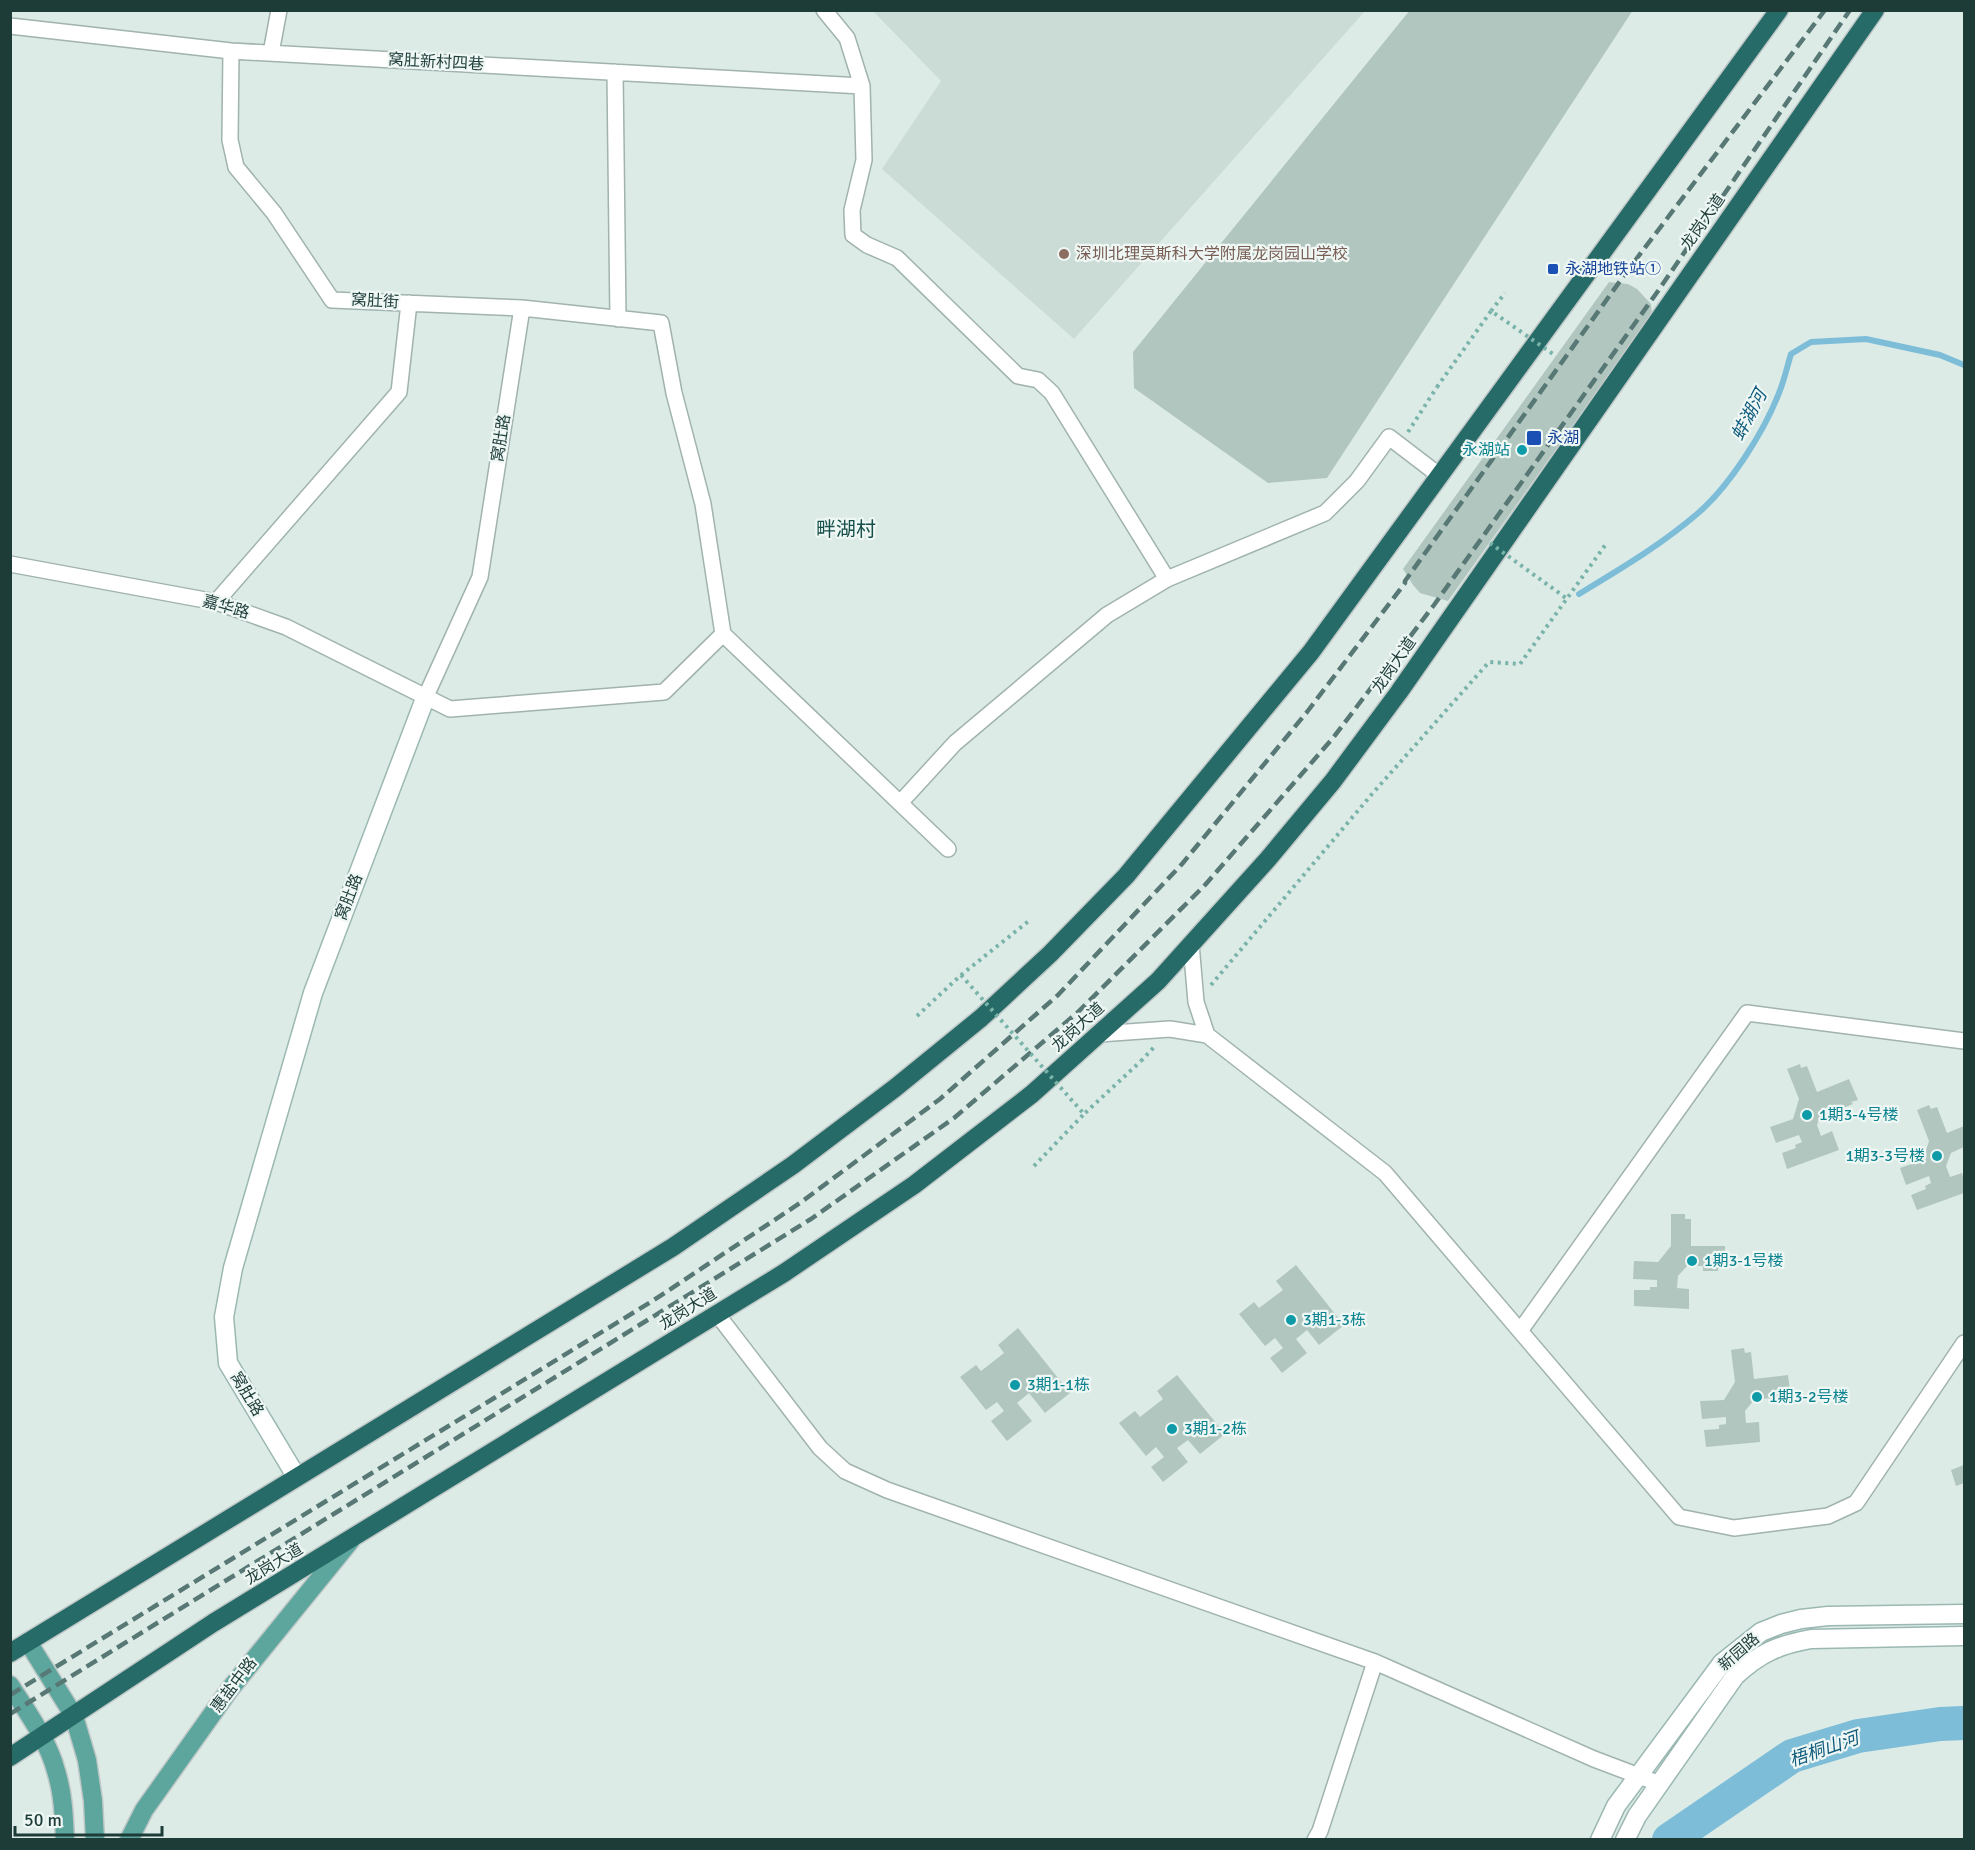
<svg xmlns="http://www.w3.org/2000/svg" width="1975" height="1850" viewBox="0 0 1975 1850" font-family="Signika,'Noto Sans SC',sans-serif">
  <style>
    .built { fill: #cbdbd6 }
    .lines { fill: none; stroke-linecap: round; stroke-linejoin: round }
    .stream { stroke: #7dbdd8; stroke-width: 6 }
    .river { stroke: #7dbdd8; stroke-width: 34 }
    .building { fill: #b2c6c0 }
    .street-casing { stroke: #a0b3af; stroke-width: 18 }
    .secondary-casing { stroke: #9bb8b2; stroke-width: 21 }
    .primary-casing { stroke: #c0c8c7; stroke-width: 21 }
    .highway-casing { stroke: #c0c8c7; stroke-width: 21 }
    .path { stroke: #79b3a9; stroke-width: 4; stroke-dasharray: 3 4.5; stroke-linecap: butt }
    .street { stroke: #fff; stroke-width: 15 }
    .secondary { stroke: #fff; stroke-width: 18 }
    .primary { stroke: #5ca69e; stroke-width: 18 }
    .highway { stroke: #266b67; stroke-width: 18 }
    .rail { stroke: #577874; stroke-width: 4.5; stroke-dasharray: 12 6; stroke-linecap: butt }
    .path-bridge { stroke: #79b3a9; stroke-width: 4; stroke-dasharray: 3 4.5; stroke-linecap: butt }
    .education-dot { fill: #8d6e63; stroke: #eef7f4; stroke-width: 2 }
    .transit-dot { fill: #1a4fb4; stroke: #eef7f4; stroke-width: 2 }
    .culture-dot { fill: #0f9aa8; stroke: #eef7f4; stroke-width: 2 }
    .labels { text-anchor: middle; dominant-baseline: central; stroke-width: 4.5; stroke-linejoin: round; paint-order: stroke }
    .street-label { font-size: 16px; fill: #1d3c38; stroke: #eef7f4 }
    .education-label { font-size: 16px; fill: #785e54; stroke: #eef7f4; text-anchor: start }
    .transit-label { font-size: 16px; fill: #164399; stroke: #eef7f4; text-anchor: start }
    .culture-label { font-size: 16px; fill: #0d838f; stroke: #eef7f4; text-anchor: start }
    .water-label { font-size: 18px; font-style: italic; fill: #115c7e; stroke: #eef7f4 }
    .quarter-label { font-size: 20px; fill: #17504a; stroke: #eef7f4 }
  </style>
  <rect width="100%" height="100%" fill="#ddebe7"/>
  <path class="built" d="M873,11H1365L1074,339L882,169L941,81Z"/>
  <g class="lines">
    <path class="stream" d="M1579,594C1620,569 1661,545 1697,514C1729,487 1764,432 1779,393C1784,381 1787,367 1791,354L1811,342L1866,339L1940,355L1964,365"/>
    <path class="river" d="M1669,1840L1792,1756L1858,1736L1940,1724L1964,1723"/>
  </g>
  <path class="building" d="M1410,10H1633L1327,478L1268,483L1134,388L1133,352Z
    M1609,282L1628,284L1637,289L1651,304L1652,314L1448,601L1420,593L1413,585L1403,569Z
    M1800,1064L1801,1068L1807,1066L1817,1092L1849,1079L1858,1100L1851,1102L1853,1104L1838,1110L1837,1106L1822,1111L1817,1125L1821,1136L1832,1131L1839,1150L1787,1169L1782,1153L1796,1148L1795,1145L1802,1142L1799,1135L1776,1143L1770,1127L1793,1119L1799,1099L1787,1069Z
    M1929,1105L1931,1109L1937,1107L1947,1133L1964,1126V1147L1951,1153L1946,1166L1950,1177L1962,1173L1964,1179V1193L1917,1210L1911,1195L1926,1189L1925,1186L1931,1183L1929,1176L1906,1185L1900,1168L1923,1160L1929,1141L1917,1110Z
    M1671,1214H1685V1219H1691V1246H1725V1269H1718V1271H1703V1266H1687L1678,1276L1677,1288L1689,1289V1309L1634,1306V1290H1650V1287H1657V1280L1633,1279L1634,1261L1658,1262L1671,1246Z
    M1296,1265L1344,1325L1319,1345L1307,1330L1296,1339L1307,1353L1282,1373L1270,1358L1283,1348L1275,1338L1265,1346L1239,1314L1254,1302L1259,1308L1283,1290L1276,1281Z
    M1018,1328L1070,1393L1045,1413L1029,1393L1017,1403L1032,1421L1007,1441L991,1421L1004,1411L997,1402L986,1410L960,1377L976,1365L981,1371L1004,1353L998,1345Z
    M1744,1348L1745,1353L1751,1352L1754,1379L1788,1375L1791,1397L1785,1398V1401L1770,1402L1769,1398L1754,1400L1745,1411L1746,1423L1759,1422L1760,1442L1706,1447L1704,1430L1719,1429V1425L1726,1424V1417L1702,1419L1700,1401L1724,1400L1735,1382L1731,1350Z
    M1177,1375L1225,1434L1200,1454L1188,1440L1177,1448L1188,1462L1163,1482L1151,1467L1164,1457L1156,1447L1146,1456L1119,1423L1135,1411L1140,1417L1163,1399L1157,1391Z
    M1964,1465V1483L1956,1486L1951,1470Z"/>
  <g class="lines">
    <g class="street-casing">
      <path id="street" d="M824,10L847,38L862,86L864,160L852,210L853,235L867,245L897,258L1018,376L1038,380L1052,393L1167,579
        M10,26L231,51L862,86
        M231,51L230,140L236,167L274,213L332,300L522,308L661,323L674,393L703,504L723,634L948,849
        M271,53L279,10
        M615,72L618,319
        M10,564L216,602L286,627L450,709L664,692L723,634
        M216,602L399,392L409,303
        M426,696L480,577L522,308
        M900,803L955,743L1107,615L1167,579L1325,513L1357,481L1389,437L1440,476
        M1099,1034L1170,1029L1207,1035L1196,1002L1191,944
        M1207,1035L1385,1173L1679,1517L1734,1528L1828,1516L1856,1503L1964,1343
        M717,1314L820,1448L845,1471L887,1490L1375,1662L1594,1759L1660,1784
        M1520,1331L1747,1013L1964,1041
        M1315,1840L1320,1831L1375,1662"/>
    </g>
    <g class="secondary-casing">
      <path id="secondary" d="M296,1476L228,1363L224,1317L233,1268L313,993L426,696
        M1600,1840L1616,1806L1722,1663L1761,1632L1781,1624L1801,1619L1828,1616L1964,1614
        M1625,1840L1637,1816L1735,1676C1760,1653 1778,1645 1811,1639L1964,1636"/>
    </g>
    <g class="primary-casing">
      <path id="primary" d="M28,1642L74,1716L87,1760L93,1801L95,1840
        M10,1685C27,1712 48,1740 56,1771C63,1793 64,1816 65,1840
        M129,1840L144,1810L230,1689L351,1540"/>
    </g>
    <g class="highway-casing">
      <path id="highway" d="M10,1653L673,1247L793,1165L895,1088L981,1018L1050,954L1126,876L1311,652L1779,10
        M10,1757L213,1623L784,1273L914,1185L1032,1094L1158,981L1268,859L1333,781L1399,692L1875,10"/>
    </g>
    <path class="path" d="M1491,311L1505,293
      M1408,432L1437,387
      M1211,985L1372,794L1489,662L1520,664L1606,544
      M917,1016L961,975L1030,920
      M1141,1061L1155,1046
      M1034,1166L1084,1114"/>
    <use href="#street" class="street"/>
    <use href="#secondary" class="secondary"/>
    <use href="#primary" class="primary"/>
    <use href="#highway" class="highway"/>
    <path class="rail" d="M10,1695L654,1300L800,1203L940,1099L1058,995L1182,864L1307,712L1405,583V581L1628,270L1825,10
      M10,1714L811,1219L954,1118L1078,1012L1205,885L1333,738L1434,605L1658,291L1850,10"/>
    <path class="path-bridge" d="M1437,387L1491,311L1556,356
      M1490,543L1566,598
      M961,975L1084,1114L1141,1061"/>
  </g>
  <circle class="education-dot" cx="1064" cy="254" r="6"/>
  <g class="transit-dot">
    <rect x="1547" y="263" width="12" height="12" rx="3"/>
    <rect x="1526" y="430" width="16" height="16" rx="3"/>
  </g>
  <g class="culture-dot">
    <circle cx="1522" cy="450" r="6"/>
    <circle cx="1807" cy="1115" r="6"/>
    <circle cx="1937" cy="1156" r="6"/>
    <circle cx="1692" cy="1261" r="6"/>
    <circle cx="1291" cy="1320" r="6"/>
    <circle cx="1015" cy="1385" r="6"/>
    <circle cx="1757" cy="1397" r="6"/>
    <circle cx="1172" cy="1429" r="6"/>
  </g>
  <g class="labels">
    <g class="street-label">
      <text transform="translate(436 62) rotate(3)">窝肚新村四巷</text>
      <text transform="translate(1703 222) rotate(-55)">龙岗大道</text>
      <text transform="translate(375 301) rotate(3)">窝肚街</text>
      <text transform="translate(501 438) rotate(-81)">窝肚路</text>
      <text transform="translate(226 607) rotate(16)">嘉华路</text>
      <text transform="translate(1394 665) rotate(-55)">龙岗大道</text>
      <text transform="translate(349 897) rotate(-69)">窝肚路</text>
      <text transform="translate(1078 1027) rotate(-42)">龙岗大道</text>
      <text transform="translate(688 1309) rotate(-32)">龙岗大道</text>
      <text transform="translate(247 1394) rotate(59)">窝肚路</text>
      <text transform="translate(274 1564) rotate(-31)">龙岗大道</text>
      <text transform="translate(1739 1652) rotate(-41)">新园路</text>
      <text transform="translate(234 1685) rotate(-53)">惠盐中路</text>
    </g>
    <g class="education-label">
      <text x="1076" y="254">深圳北理莫斯科大学附属龙岗园山学校</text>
    </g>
    <g class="transit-label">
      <text x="1565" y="269">永湖地铁站①</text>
      <text x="1547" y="438">永湖</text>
    </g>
    <g class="culture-label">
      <text x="1510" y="450" text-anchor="end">永湖站</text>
      <text x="1819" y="1115">1期3-4号楼</text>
      <text x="1925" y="1156" text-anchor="end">1期3-3号楼</text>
      <text x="1704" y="1261">1期3-1号楼</text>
      <text x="1303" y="1320">3期1-3栋</text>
      <text x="1027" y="1385">3期1-1栋</text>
      <text x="1769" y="1397">1期3-2号楼</text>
      <text x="1184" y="1429">3期1-2栋</text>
    </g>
    <g class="water-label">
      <text transform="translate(1749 415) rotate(-62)">蚌湖河</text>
      <text transform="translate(1824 1749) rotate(-19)">梧桐山河</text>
    </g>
    <g class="quarter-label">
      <text x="846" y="529">畔湖村</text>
    </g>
  </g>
  <rect width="1975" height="1850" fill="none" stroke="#1d3c38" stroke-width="24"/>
  <path d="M15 1826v9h147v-9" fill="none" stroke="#1d3c38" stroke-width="3"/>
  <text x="24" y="1826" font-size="18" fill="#1d3c38" stroke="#eef7f4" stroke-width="4.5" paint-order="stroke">50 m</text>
</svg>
